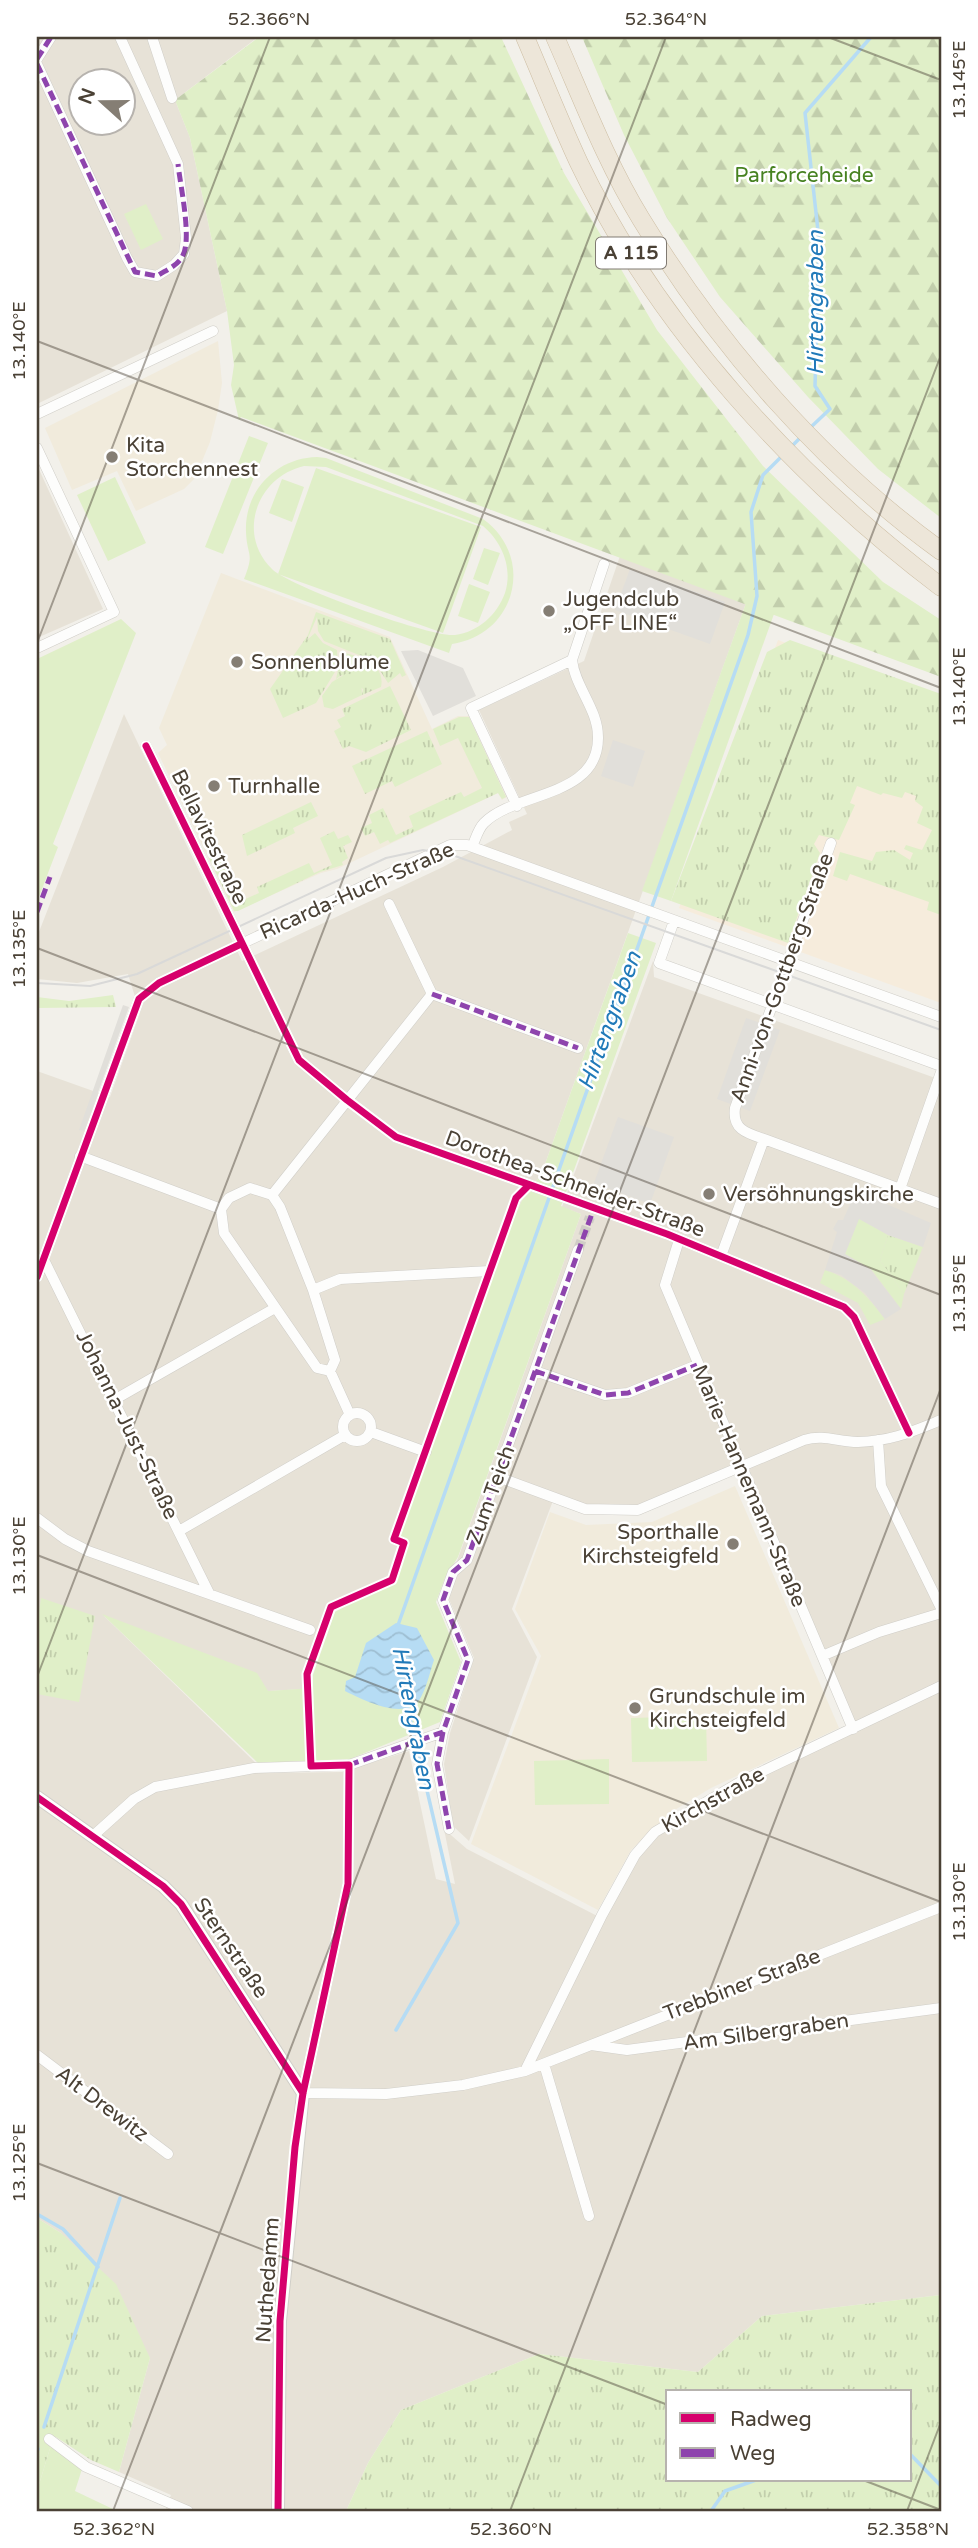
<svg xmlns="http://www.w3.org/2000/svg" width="978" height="2548" viewBox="0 0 978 2548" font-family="'Varela Round',sans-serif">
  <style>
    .residential { fill: #e7e2d7; fill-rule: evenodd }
    .commercial { fill: #f6ecdc }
    .education { fill: #f1ebdc }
    .grass { fill: url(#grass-tufts); fill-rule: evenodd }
    .forest { fill: url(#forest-firs) }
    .green { fill: #e0efc8; fill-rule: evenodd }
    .parking { fill: #e1dfda }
    .water { fill: url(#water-waves) }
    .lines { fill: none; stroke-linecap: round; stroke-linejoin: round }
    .stream { stroke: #b6dcf4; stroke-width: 3.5 }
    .minor-tunnel { stroke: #d0cdc6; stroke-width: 10; stroke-dasharray: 10 5; stroke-linecap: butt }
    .minor-casing { stroke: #d0cec8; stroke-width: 11 }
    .tertiary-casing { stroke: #d0cec8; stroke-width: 14 }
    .motorway-casing { stroke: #cdbda2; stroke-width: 19 }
    .minor { stroke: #fdfdfc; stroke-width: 10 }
    .tertiary { stroke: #fdfdfc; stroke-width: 12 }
    .motorway { stroke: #ede6d9; stroke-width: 18 }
    .tram { stroke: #d9d9d8; stroke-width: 2 }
    .quiet { stroke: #8e44ad; stroke-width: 5; stroke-dasharray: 10 5; stroke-linecap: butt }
    .cycleway-casing { stroke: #fff; stroke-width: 11 }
    .cycleway { stroke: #d6006c; stroke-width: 7 }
    .ticks { fill: none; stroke: #4a4135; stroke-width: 2; stroke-opacity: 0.45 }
    .poi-dot { fill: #857e74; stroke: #fff; stroke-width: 2.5 }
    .labels { text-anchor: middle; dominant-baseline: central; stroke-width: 5; stroke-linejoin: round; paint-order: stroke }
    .shield { fill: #fff; stroke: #807a72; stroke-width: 2 }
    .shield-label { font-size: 19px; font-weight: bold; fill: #4a4135 }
    .park-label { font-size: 21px; fill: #478221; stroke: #fff }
    .poi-label { font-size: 21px; fill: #4a4135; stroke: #fff; text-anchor: start }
    .street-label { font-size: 21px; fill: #4a4135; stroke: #fff }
    .water-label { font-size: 23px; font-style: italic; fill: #217ab9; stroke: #fff }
    .neatline { fill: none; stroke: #4a4135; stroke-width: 2.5 }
    .ticks-label { font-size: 18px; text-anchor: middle; fill: #4a4135 }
  </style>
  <defs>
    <pattern id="grass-tufts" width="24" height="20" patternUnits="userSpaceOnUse" patternTransform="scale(1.75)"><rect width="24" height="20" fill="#e0efc8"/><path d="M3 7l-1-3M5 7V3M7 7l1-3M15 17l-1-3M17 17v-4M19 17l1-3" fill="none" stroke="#c2ceac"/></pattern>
    <pattern id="forest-firs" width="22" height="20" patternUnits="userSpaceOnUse" patternTransform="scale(1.75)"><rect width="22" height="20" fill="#e0efc8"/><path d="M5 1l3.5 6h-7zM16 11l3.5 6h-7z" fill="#c2ceac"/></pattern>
    <pattern id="water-waves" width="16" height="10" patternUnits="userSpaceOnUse" patternTransform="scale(1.75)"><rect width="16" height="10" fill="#b6dcf4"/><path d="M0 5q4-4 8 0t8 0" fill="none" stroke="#9ebed2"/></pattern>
  </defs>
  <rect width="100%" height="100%" fill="#f2f0ea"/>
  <path class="residential" d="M37,37H258L175,100L190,138L227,311L37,404ZM80,80H122V122H80Z
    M37,465L103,609L37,638Z
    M620,556L746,603L540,1178L529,1185L490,1271L465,1340L394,1539L404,1543L392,1580L328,1605L304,1674L305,1689L268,1691L104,1616L266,1773L342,1772L409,1751L436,1879L455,1884L444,1829L467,1849L605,1920L635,1855L672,1819L853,1729L742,1467L650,1506L593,1511L554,1498L512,1609L537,1657L469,1841L453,1826L444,1764L450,1733L474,1658L446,1592L581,1214L562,1207L653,961L654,977L938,1079L941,1073V2295L762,2316L698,2372L539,2354L401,2410L368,2463L346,2511H165L171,2495L119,2472L150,2358L61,2233L37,2218V1071L110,1097L140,1013L128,974L77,983L37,979V937L124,714L242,961L443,867L512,830L509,822L527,814L479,710L584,661Z"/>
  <path class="commercial" d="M778,640L941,703V1003L679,908Z"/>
  <path class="education" d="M218,341L222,383L218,410L210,442L195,478L184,489L136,511L117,471L72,490L45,428Z
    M221,573L390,637L432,729L458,716H469L507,797L502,800L498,793L337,869L321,873L234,912L158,753L167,745L159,728Z
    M735,1486L839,1728L711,1788L673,1811L631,1850L598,1910L471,1844L541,1656L515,1609L550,1512L586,1525L652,1522Z"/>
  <path class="grass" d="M316,612L390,639L406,675L402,677L400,673L388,683L374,661L324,641L318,631L317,617L307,640L315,633L323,643L337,650L338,667L316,703L283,718L270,689L308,635Z
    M790,640L941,694V915L927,910L929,902L850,874L847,881L833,876L840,852L872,861L876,852L894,850L910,860L913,853L904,849L906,845L922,850L932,830L917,823L923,807L915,801L916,796L905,792L902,798L883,793L881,795L857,786L850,803L855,805L839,840L819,835L814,844L820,853L788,943L671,901L767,652Z
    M342,652C359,657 386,663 381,687L362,695L363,689L342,675L336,679Z
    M390,686L411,730L366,752L349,746L343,749L334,731L341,727L337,720L345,716L342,709Z
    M459,717H469L506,797L502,799L498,793L390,843L388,840L380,844L374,832L365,836L361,828L372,823L369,815L383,808L396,835L413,827L409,816L461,792L464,797L482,788L458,738L440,746L433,729Z
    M427,731L442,764L395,787L392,781L365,794L352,766Z
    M311,802L318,816L293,828L295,833L247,856L242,835Z
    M334,831L338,839L348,835L352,842L343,846L348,858L342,862L343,865L320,872L238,911H234L209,858L217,851L241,901L259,893L257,887L309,863L314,873L332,865L320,838Z
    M113,995L116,1007L37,1008V997L69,1001Z
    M888,1235L923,1247L904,1294L880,1260Z
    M41,1598L95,1616L79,1702L37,1694V1625Z
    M37,2218L61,2233L116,2284L150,2358L119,2472L91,2460L56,2437L51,2445L37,2491Z
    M941,2295V2511H346L368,2463L401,2410L539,2354L698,2372L762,2316ZM668,2392H910V2480H668Z"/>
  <path class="forest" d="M259,37H501L564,173L657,330L763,466L883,582L941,620V677L241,417L239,420L231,385L234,365L227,311L190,138L175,100Z
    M582,37H941V518L878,469L808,397L720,297L667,218L624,135Z"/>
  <path class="green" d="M146,204L163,239L141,250L124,214Z
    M249,436L268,443L223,554L205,547Z
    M317,457L326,458L483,519C536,557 516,635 452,644L449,653L244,579C255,551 247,558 246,532C244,491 276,458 317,457ZM304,466L326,467L483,526C502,542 513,568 505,593C497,615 478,632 455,635C432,638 288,586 272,569C236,534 257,477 304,466Z
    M316,468L481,527L443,633L278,574Z
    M115,477L146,543L108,561L77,495Z
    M282,479L304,487L292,522L269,513Z
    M484,548L500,553L488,585L473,579Z
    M469,584L490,592L478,623L458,616Z
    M746,603L774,614L671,901L642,891Z
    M121,619L136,633L53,844L58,847L37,902V659Z
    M347,673L361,679L362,695L333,709L324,707L322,696L332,682Z
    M628,933L656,943L561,1206L581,1214L458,1557L445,1578L436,1602L461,1662L440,1722L350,1759L258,1763L102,1614L257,1673L268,1691L313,1688V1675L335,1612L392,1579L404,1543L394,1539L490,1271L529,1185L540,1178Z
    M859,1218L888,1235L880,1260L904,1294L901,1309L871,1269L845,1254Z
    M825,1270C853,1279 868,1297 885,1319L870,1325L858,1303L820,1283Z
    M706,1716L707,1761L632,1762L631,1718Z
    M609,1759V1804L535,1805L534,1761Z
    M51,2445L82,2469L75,2491L117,2511H37V2491Z"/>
  <path class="parking" d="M630,569L725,602L710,644L615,610Z
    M418,650L463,668L476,696L433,716L401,651Z
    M613,740L645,751L633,787L601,776Z
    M123,1005L129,1007L84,1131L79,1130Z
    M746,1018L780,1030L750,1111L717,1099Z
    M618,1117L674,1137L650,1204L594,1183Z
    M856,1191L931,1223L923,1247L888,1235L859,1219L845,1254L870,1269L901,1309L885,1319L865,1293L841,1275L825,1270L837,1232L833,1229L838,1220H843Z"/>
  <path class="water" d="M396,1623L417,1628L434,1660C430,1672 427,1686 421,1697C408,1723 363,1700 345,1691L346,1681L355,1677L366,1643Z"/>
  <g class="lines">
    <path class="stream" d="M811,427L830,409L815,386L819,240L805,113L871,37
      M791,447L803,435
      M397,1628L748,635L757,596L751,512L763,475L783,455
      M396,2030L458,1923L407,1705
      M37,2214L63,2229L98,2267
      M44,2427L120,2198
      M37,2452L38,2449
      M910,2454L941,2486
      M711,2511L725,2491L756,2480"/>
    <path class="minor-tunnel" d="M578,1250L590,1217"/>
    <g class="minor-casing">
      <path id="minor" d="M152,37L172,98
        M37,59L51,37
        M37,64L127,258L135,272L157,276L174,265L184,254L186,238L178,164L120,37
        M37,414L213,331
        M37,448L114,612L37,648
        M146,746L299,1060L347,1100L396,1137L667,1234L844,1307L854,1317L909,1433
        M517,806L471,708L572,660
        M472,847C476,838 478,829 484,823C516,791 599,798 598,737C598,709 575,687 572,660L604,564
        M674,921L659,963L941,1066
        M432,994L578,1048
        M764,1139L941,1204
        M80,1156L221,1209
        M250,1188L272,1195L280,1207L313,1290L335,1360L330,1371L317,1368L224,1233L221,1209L229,1198Z
        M900,1189L941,1072
        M272,1195L432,994L389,904
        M679,1240L665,1285L853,1729
        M721,1256L764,1139C746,1133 732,1129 735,1108L831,843
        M43,1258L209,1593
        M37,1277L139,999L159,983L450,845H467L941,1017
        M313,1290L340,1279L490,1271
        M330,1371L350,1415
        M535,1371L605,1395L628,1393L697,1365
        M114,1400L275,1308
        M343 1427a14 14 0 1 1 28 0a14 14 0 1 1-28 0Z
        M371,1432L426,1452
        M878,1440L881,1486L941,1608
        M498,1477L585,1509L638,1510L804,1440C824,1434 838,1442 858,1442C891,1441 911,1432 941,1420
        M37,1518L65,1539L88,1551L310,1630
        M179,1531L345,1435
        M822,1656L879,1632L941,1613
        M443,1732L437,1764L449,1829
        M349,1765L348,1884L303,2093L386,2094L463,2085L525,2071L941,1907
        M94,1835L134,1799L155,1787L254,1768L349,1765L443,1732L468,1660L443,1600L453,1572L467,1560L578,1250
        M591,2045L627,2050L941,2008
        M37,2055L168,2154
        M544,2064L589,2216
        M525,2071L602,1915L635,1855L655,1832L742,1781L941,1686
        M49,2439L86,2467L188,2511"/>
    </g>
    <g class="tertiary-casing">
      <path id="tertiary" d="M37,1797L163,1886L181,1904L303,2093L280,2321L278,2511"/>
    </g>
    <g class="motorway-casing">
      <path id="motorway" d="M525,37C543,79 560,122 579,163C658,328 797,478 941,587
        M555,37C582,98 606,162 641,219C718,345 822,465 941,551"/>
    </g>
    <use href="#minor" class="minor"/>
    <use href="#tertiary" class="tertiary"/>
    <use href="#motorway" class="motorway"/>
    <path class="tram" d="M37,983L90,986L137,974L386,858L423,850L455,856L941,1030"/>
    <path class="quiet" d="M37,59L51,37
      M37,64L135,272L157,276C166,270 179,265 183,255C192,238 180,184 178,164
      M37,912L50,877
      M432,994L578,1048
      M535,1371L605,1395L628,1393L697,1365
      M443,1732L437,1764L449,1829
      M349,1765L443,1732L468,1660L443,1600L453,1572L467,1560L594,1208"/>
    <g class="cycleway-casing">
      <path id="cycleway" d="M146,746L299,1060L347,1100L396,1137L667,1234L844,1307L854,1317L909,1433
        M37,1277L139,999L159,983L241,944
        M37,1797L163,1886L181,1904L303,2093
        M278,2511L280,2321L295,2147L303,2093L348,1884L349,1765L311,1766L307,1674L331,1607L392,1580L404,1543L394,1539L516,1198L529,1185"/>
    </g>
    <use href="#cycleway" class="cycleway"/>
  </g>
  <path class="ticks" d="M828,37L941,80M37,341L941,688M37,643L270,37M37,948L941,1295M37,1555L941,1902M37,1677L666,37M37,2163L668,2405M863,2480L941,2510M113,2511L941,355M510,2511L941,1388M907,2511L941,2422"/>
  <g class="poi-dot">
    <circle cx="112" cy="457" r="7"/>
    <circle cx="549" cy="611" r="7"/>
    <circle cx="237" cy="662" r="7"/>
    <circle cx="214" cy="786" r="7"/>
    <circle cx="709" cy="1194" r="7"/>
    <circle cx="733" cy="1544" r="7"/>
    <circle cx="635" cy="1708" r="7"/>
  </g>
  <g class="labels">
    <rect class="shield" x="596" y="237.5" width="70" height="31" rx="5"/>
    <g class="shield-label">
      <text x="631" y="253">A 115</text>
    </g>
    <g class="park-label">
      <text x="804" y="175">Parforceheide</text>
    </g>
    <g class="poi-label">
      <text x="126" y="445">Kita<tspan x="126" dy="24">Storchennest</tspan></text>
      <text x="563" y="599">Jugendclub<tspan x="563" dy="24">„OFF LINE“</tspan></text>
      <text x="251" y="662">Sonnenblume</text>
      <text x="228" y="786">Turnhalle</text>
      <text x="723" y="1194">Versöhnungskirche</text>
      <text x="719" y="1532" text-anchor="end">Sporthalle<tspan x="719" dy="24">Kirchsteigfeld</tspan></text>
      <text x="649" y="1696">Grundschule im<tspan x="649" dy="24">Kirchsteigfeld</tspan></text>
    </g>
    <g class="street-label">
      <text transform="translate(209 837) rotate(64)">Bellavitestraße</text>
      <text transform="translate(357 891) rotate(-24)">Ricarda-Huch-Straße</text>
      <text transform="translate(782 978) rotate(-70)">Anni-von-Gottberg-Straße</text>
      <text transform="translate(575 1184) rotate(20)">Dorothea-Schneider-Straße</text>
      <text transform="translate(127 1425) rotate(64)">Johanna-Just-Straße</text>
      <text transform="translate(749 1486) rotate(67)">Marie-Hannemann-Straße</text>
      <text transform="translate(491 1495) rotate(-70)">Zum Teich</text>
      <text transform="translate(713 1800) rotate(-29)">Kirchstraße</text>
      <text transform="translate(231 1948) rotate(56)">Sternstraße</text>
      <text transform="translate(742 1985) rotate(-21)">Trebbiner Straße</text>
      <text transform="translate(766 2032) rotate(-8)">Am Silbergraben</text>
      <text transform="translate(102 2104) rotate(37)">Alt Drewitz</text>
      <text transform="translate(268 2280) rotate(-86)">Nuthedamm</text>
    </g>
    <g class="water-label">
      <text transform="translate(816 303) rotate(-90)">Hirtengraben</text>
      <text transform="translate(610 1021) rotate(-70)">Hirtengraben</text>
      <text transform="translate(413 1718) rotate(79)">Hirtengraben</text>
    </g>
  </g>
  <rect width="978" height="2548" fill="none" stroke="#ffffff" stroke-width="77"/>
  <rect x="666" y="2390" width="245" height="91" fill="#ffffff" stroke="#b7b3ae" stroke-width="2"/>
  <rect x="680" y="2413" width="35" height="10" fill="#d6006c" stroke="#b7b3ae" stroke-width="2"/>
  <text x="730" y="2426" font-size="21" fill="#4a4135">Radweg</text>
  <rect x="680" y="2448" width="35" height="10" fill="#8e44ad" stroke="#b7b3ae" stroke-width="2"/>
  <text x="730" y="2460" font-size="21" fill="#4a4135">Weg</text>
  <g transform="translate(102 102) rotate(291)"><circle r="33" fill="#ffffff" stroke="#b7b3ae" stroke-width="2"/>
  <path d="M0-5L12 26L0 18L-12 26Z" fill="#857e74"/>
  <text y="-10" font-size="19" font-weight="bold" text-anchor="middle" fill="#4a4135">N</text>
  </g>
  <rect x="38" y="38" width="902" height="2472" class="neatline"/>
  <g class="ticks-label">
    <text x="269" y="25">52.366°N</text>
    <text x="666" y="25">52.364°N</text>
    <text transform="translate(959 80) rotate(-90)" y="6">13.145°E</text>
    <text transform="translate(19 341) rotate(-90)" y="6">13.140°E</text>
    <text transform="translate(959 687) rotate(-90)" y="6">13.140°E</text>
    <text transform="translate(19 949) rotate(-90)" y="6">13.135°E</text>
    <text transform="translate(959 1294) rotate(-90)" y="6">13.135°E</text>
    <text transform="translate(19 1556) rotate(-90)" y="6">13.130°E</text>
    <text transform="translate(959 1902) rotate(-90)" y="6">13.130°E</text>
    <text transform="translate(19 2163) rotate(-90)" y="6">13.125°E</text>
    <text x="114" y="2535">52.362°N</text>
    <text x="511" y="2535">52.360°N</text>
    <text x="908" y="2535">52.358°N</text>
  </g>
</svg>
